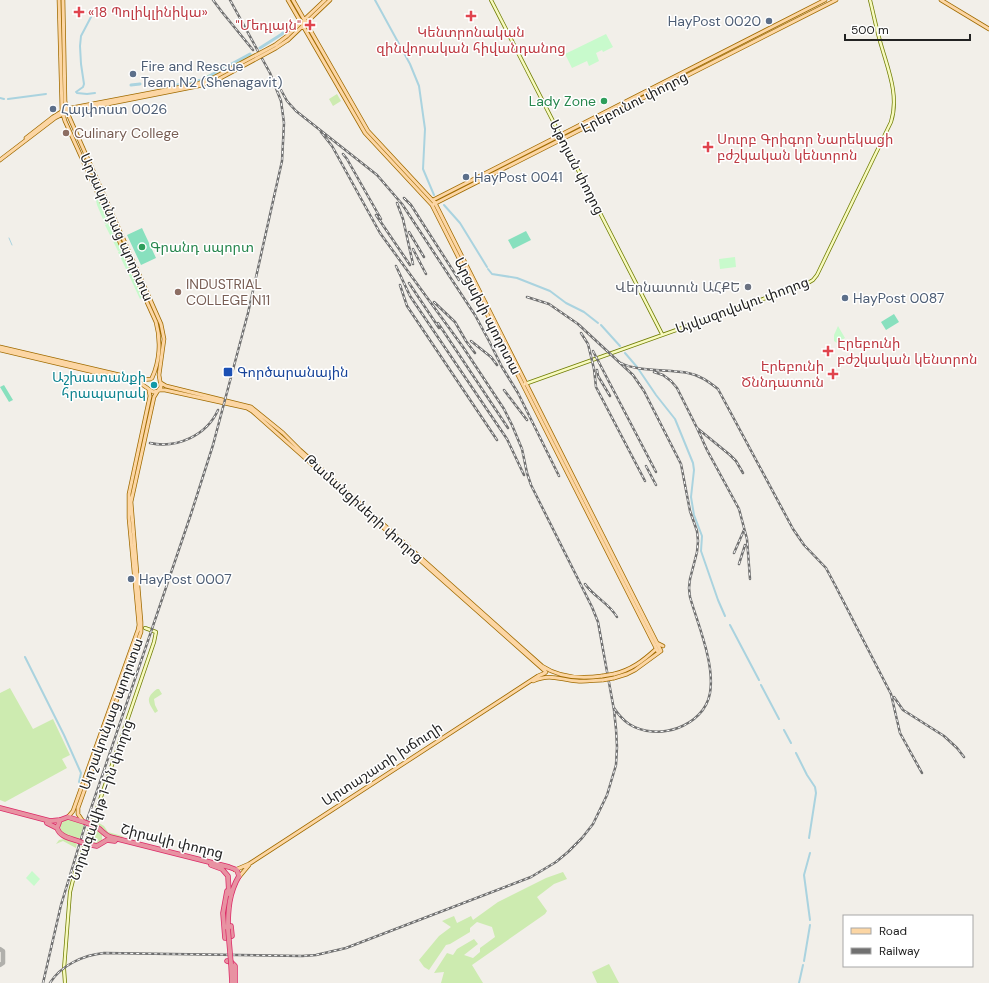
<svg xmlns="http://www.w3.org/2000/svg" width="989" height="983" viewBox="0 0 989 983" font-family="'DM Sans','Noto Sans Armenian',sans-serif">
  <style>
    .grass { fill: #cdebb0 }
    .park { fill: #c8facc }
    .pitch { fill: #88e0be }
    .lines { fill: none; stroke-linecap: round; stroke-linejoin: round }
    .stream { stroke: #aad3df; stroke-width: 1 }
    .canal { stroke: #aad3df; stroke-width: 2 }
    .river { stroke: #aad3df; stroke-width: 3 }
    .taxiway { stroke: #b1b0ac; stroke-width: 4.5 }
    .secondary-casing { stroke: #707d05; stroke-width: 4 }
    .primary-casing { stroke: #a06b00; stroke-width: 4.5 }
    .highway-casing { stroke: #dc2a67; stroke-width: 5.5 }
    .secondary { stroke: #f7fabf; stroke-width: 2.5 }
    .primary { stroke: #fcd6a4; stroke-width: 3 }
    .highway { stroke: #e892a2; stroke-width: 4 }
    .rail-casing { stroke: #707070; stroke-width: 2.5 }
    .rail { stroke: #fff; stroke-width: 1; stroke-dasharray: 3; stroke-linecap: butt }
    .primary-bridge-casing { stroke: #a06b00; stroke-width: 4.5; stroke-linecap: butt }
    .highway-bridge-casing { stroke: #dc2a67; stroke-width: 5.5; stroke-linecap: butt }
    .primary-bridge { stroke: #fcd6a4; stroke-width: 3 }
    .highway-bridge { stroke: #e892a2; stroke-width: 4 }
    .health-dot { fill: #e0444e; stroke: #fff; stroke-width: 1.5 }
    .service-dot { fill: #5c6f8a; stroke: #fff; stroke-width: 1.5 }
    .leisure-dot { fill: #2e9e5b; stroke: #fff; stroke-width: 1.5 }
    .education-dot { fill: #8d6e63; stroke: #fff; stroke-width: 1.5 }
    .worship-dot { fill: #6b7280; stroke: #fff; stroke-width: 1.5 }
    .transit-dot { fill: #1a4fb4; stroke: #fff; stroke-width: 1.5 }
    .culture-dot { fill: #0f9aa8; stroke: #fff; stroke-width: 1.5 }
    .labels { text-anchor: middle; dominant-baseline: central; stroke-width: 3; stroke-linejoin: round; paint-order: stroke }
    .health-label { font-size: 14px; fill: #be3a42; stroke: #fff; text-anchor: start }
    .service-label { font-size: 14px; fill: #4e5e75; stroke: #fff; text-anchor: start }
    .leisure-label { font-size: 14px; fill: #27864d; stroke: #fff; text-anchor: end }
    .street-label { font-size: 14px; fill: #222; stroke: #fff }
    .education-label { font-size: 14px; fill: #785e54; stroke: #fff; text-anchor: start }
    .worship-label { font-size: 14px; fill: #5b616d; stroke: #fff; text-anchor: end }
    .transit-label { font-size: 14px; fill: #164399; stroke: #fff; text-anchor: start }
    .culture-label { font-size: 14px; fill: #0d838f; stroke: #fff; text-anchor: end }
  </style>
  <rect width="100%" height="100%" fill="#f2efe9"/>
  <path class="grass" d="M250,54L253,55L215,75L203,80L204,76L214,73Z
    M337,94L341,101L333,106L329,99Z
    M10,688L33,729L53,719L70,755L62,759L67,768L5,802L0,800V693Z
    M157,689H159L162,694L154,699L155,705L158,711L155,713C148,702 145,698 157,689Z
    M68,819L84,824L80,837L78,840L64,835L61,831C59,825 62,820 68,819Z
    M94,820L104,826L108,832L122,836L124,838L111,836L98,825L92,823Z
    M91,826L97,828L102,834V840L96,844L87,842Z
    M64,839L77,843L76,848L63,841L56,844L59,840Z
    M563,872L567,879L554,884L537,897L547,911L545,914L472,965L483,983H441L444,972L434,973L447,953L453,955L457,949L474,939L478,944L464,955L473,958L480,952V948L495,937L492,927L477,922L470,928V932L450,944L446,945L429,970L424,967L419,960L439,936L451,927L442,921L454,916L457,923L471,916L473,920L498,902L546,878Z
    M609,964L619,983H597L592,972Z"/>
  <path class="park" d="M606,34L613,47L603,52L602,50L596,53L599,61L589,66L587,61L572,68L565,54Z
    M98,199L109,222L105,224L97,205L96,200Z
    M109,223L122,250L118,251L105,225Z
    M122,250L143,297L140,299L118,252Z
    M735,257L736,267L720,269L719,259Z
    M838,326L845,338L837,343L834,341V335Z
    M149 385a5 5 0 1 1 10 0a5 5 0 1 1-10 0Z
    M32,871L40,879L34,886L26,878Z"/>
  <path class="pitch" d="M142,228L156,258L141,265L127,235Z
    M526,231L531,240L513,249L508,240Z
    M894,314L899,322L886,330L881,322Z
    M4,385L13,400L9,402L0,387Z"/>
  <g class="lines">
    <path class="stream" d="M9,238L12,245"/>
    <path class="canal" d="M375,0L410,64L419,86L425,129L423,169L434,195
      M76,92L83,87L84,84L81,64L80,46L81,36L91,17
      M77,93L87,94L95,93
      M0,98L4,99
      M8,99L46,94
      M444,205L460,223L487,267
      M488,269L492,274L517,278L550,291L566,303L584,312L598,323
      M601,325L620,346
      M625,353L637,367L656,395L675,419L693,463L694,470L691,497L694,515L702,536L701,551L718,600L725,616
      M730,625L759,680
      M25,657L64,735L81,773L79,782
      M761,685L779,719
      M784,730L791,743
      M796,753L807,775L815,787L816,793L809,838
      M810,853L804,875L810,920
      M804,961L810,925
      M799,983L803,965"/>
    <path class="river" d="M260,48L282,34L291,23
      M131,85L140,84
      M177,85L202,80L250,54"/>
    <path class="taxiway" d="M0,949L3,951V963L0,965"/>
    <g class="secondary-casing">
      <path id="secondary" d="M491,0L662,334
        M525,384L808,283L813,280L817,275L891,122C899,97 889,72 882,48C877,32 874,16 870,0
        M65,983L64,969L70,892L74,876L154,642L156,632L145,628"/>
    </g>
    <g class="primary-casing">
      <path id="primary" d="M59,0L62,111L65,121L156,322C161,340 160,361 152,378
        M288,0L365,133L432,205L658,652
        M293,0L368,131L435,203L661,651L635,670L627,674L614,678
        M941,0L989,29
        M287,36L325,0
        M288,40L330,0
        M26,138L53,117L66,109L197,84L215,77
        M0,160L55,118L67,112L198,86L217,80
        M433,200L825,0
        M434,204L836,0
        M0,347L141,380L151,379
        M0,350L140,383L153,392L158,391L161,387L159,375L164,339L161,324L67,112L65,101L63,0
        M161,383L166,386L251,407L283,433L300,450L542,666C560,678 581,679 602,676
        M160,390H165L247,408L252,411L546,672
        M657,643L663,646
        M614,674C631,670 643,661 656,649
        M533,681C552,673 559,680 577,681C585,682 595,680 603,680
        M68,817L73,811L138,630L139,625L129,518V494L150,396L149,391
        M82,820L78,814V808L141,632V622L131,502L154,397L157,392
        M235,870L249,864L538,676L545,673
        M239,877L249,865"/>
    </g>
    <g class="highway-casing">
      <path id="highway" d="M0,808L50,821L60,820L68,817L84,822
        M60,820L57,828C60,837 70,838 78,841
        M47,823L57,828
        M92,825C100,827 103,834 110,837L229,867L237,870L239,876C229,893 228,910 228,929
        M86,844L97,846L107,840L115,841
        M211,865L222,869L228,876L229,894
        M227,891L223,913L225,938L232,936L231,926
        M227,961L231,962L235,966V983
        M231,964L232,983"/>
    </g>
    <use href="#secondary" class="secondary"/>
    <use href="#primary" class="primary"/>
    <use href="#highway" class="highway"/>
    <g class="rail-casing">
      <path id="rail" d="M213,0L222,12L253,50
        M281,90L287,101L296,111L377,175L402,204L475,315L489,341L502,367L518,393L559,476
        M343,154L347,159L381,219
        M404,198L411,205L459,280
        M397,203L403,219L413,264
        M376,215L410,265
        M409,232L424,257
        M413,249L426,274
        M396,266L410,296L507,439L524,475
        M409,283L439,328
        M400,285L407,306L497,440
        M527,297L549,304L578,324L633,375L644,391L681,464L690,511L697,531L698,541L697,552L690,579L689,588L690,597C698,625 715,664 710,693C704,727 657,742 629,724C623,720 618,714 614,708
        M434,302L455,322L466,341L475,353
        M438,323L508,428
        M581,333L588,344L594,369L596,387L645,481
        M471,341L491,357L497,365
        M593,351L656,472
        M621,363C637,372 670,369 688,373C700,375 709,382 718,389L793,529L804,545L826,568L835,585L891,694L900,733L922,773
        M597,370L598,376L610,396
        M654,372L663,375L671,381L677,388L697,428L730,455L736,461L743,473
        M504,390L527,420
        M697,428L707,450L739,509L747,539L750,579
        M150,443C177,449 207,435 218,410
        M646,466L656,485
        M734,553L744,530
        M739,564L745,545
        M585,584C594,597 609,603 617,617
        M894,697L903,710L944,736L957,748L964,757
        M43,983L61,905L84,829L191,514L213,445L248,313L282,161L284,123L281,101L270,73L230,0
        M50,983C61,965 84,955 104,953L302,956L316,955L346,948L531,877L556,862L568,852L582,838L593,824L607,795L616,765L617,747L616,729L614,710L598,622L592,607L531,485L527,473L522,449L512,425L504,409L463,347L380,233L332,146L321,132"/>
    </g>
    <use href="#rail" class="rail"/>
    <g class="primary-bridge-casing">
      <path id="primary-bridge" d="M215,77L275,45L287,36
        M217,80L276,48L288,40
        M602,676L614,674
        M603,680L614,678"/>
    </g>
    <g class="highway-bridge-casing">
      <path id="highway-bridge" d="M84,822L92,825
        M78,841L86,844
        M228,929L231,964"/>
    </g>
    <use href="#primary-bridge" class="primary-bridge"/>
    <use href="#highway-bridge" class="highway-bridge"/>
  </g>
  <g class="health-dot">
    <path d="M77 6h4v4h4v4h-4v4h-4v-4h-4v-4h4z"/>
    <path d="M469 10h4v4h4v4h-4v4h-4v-4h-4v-4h4z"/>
    <path d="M308 19h4v4h4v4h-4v4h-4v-4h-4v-4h4z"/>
    <path d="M706 141h4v4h4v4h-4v4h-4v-4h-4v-4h4z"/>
    <path d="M826 345h4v4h4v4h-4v4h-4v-4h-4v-4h4z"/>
    <path d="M831 368h4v4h4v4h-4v4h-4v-4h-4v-4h4z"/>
  </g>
  <g class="service-dot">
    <circle cx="769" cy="21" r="4"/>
    <circle cx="133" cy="74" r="4"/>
    <circle cx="53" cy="109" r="4"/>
    <circle cx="466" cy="177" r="4"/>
    <circle cx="845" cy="298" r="4"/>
    <circle cx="131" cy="579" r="4"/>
  </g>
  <g class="leisure-dot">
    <circle cx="604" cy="101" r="4"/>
    <circle cx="142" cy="247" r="4"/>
  </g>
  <g class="education-dot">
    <circle cx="66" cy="133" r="4"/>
    <circle cx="178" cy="292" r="4"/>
  </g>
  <circle class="worship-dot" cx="748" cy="287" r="4"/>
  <rect class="transit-dot" x="223" y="367" width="10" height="10" rx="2"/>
  <circle class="culture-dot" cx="154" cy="385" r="4"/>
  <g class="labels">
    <g class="health-label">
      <text x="88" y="12">«18 Պոլիկլինիկա»</text>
      <text x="301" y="25" text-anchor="end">"Մեդլայն"</text>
      <text x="471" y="32" text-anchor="middle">Կենտրոնական<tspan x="471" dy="16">զինվորական հիվանդանոց</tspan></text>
      <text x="717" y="139">Սուրբ Գրիգոր Նարեկացի<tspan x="717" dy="16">բժշկական կենտրոն</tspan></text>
      <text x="837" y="343">Էրեբունի<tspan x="837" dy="16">բժշկական կենտրոն</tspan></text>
      <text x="824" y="366" text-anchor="end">Էրեբունի<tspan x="824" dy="16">Ծննդատուն</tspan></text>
    </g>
    <g class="service-label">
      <text x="761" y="21" text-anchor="end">HayPost 0020</text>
      <text x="141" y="66">Fire and Rescue<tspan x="141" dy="16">Team N2 (Shenagavit)</tspan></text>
      <text x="61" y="109">Հայփոստ 0026</text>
      <text x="474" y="177">HayPost 0041</text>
      <text x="853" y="298">HayPost 0087</text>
      <text x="139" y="579">HayPost 0007</text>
    </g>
    <g class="leisure-label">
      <text x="596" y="101">Lady Zone</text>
      <text x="150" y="247" text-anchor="start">Գրանդ սպորտ</text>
    </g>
    <g class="street-label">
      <text transform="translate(634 102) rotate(-27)">Էրեբունու փողոց</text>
      <text transform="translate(577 167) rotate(63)">Աթոյան փողոց</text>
      <text transform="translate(117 227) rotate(66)">Արշակունյաց պողոտա</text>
      <text transform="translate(742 305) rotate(-20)">Այվազովսկու փողոց</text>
      <text transform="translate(488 316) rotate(63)">Արցախի պողոտա</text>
      <text transform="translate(364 508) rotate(42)">Թամանցիների փողոց</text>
      <text transform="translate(111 714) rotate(-70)">Արշակունյաց պողոտա</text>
      <text transform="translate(382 764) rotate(-33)">Արտաշատի խճուղի</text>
      <text transform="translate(101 800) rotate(-71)">Նորագավիթ 1-ին փողոց</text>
      <text transform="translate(172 841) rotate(14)">Շիրակի փողոց</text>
    </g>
    <g class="education-label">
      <text x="74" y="133">Culinary College</text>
      <text x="186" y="284">INDUSTRIAL<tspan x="186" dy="16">COLLEGE N11</tspan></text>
    </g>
    <g class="worship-label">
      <text x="740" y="287">Վերնատուն ԱՀՔԵ</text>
    </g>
    <g class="transit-label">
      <text x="237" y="372">Գործարանային</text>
    </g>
    <g class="culture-label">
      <text x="146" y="377">Աշխատանքի<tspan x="146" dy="16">հրապարակ</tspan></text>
    </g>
  </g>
  <rect x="843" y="915" width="130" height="52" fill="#ffffff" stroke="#a7a7a7"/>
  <rect x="851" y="928" width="20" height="6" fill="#fcd6a4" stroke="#a7a7a7"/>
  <text x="879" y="935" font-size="12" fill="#222222">Road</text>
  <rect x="851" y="948" width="20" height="6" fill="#707070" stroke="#a7a7a7"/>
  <text x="879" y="955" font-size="12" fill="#222222">Railway</text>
  <path d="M845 34v6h125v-6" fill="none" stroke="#222222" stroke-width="2"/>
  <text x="851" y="34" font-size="12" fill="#222222" stroke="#ffffff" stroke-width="3" paint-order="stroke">500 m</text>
</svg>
